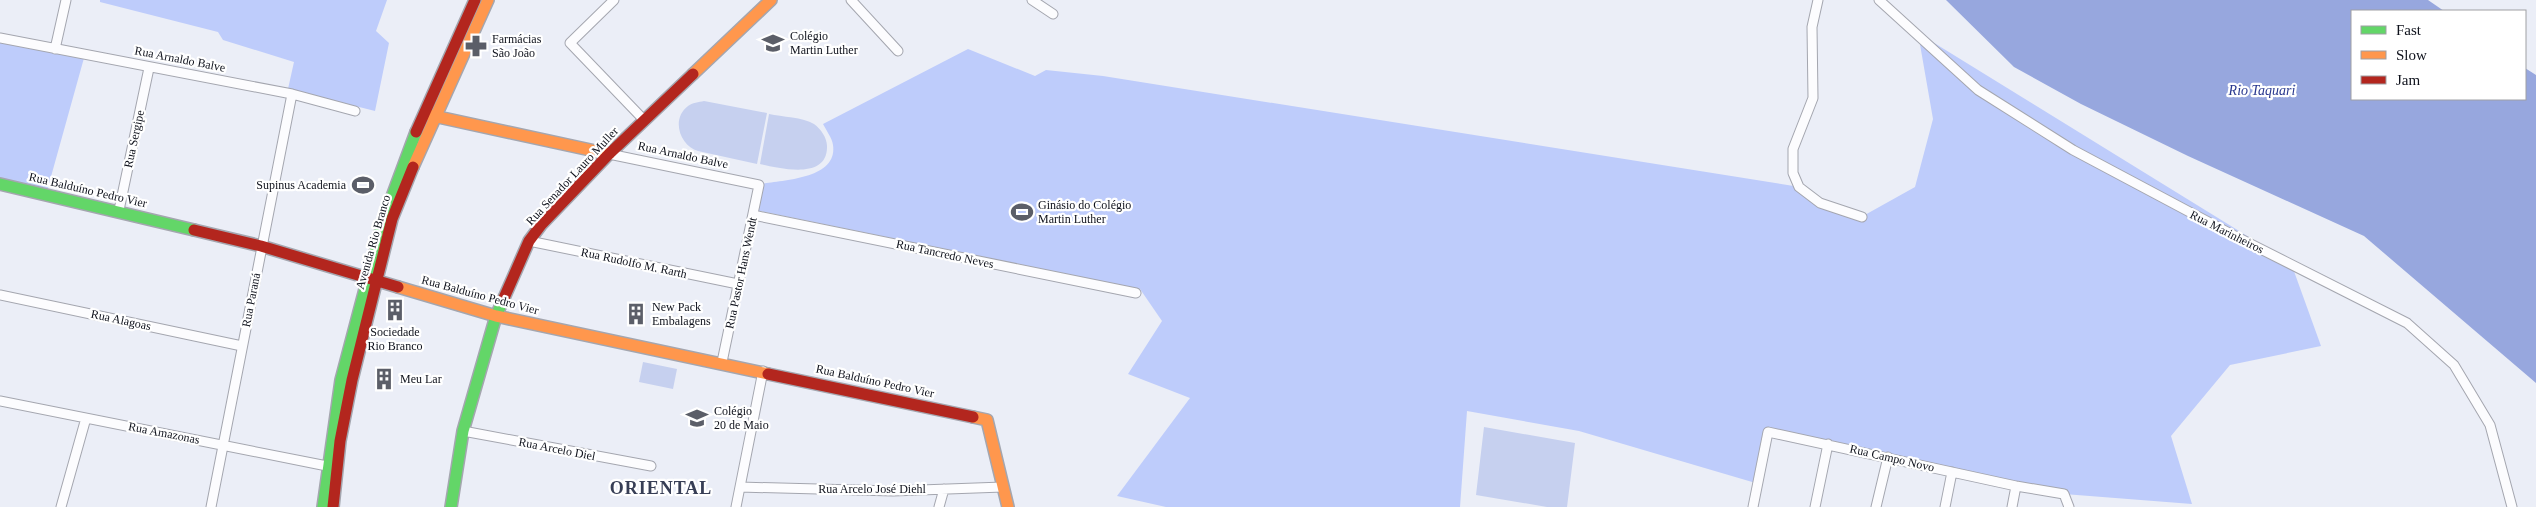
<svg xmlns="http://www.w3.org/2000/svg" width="2536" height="507" viewBox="0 0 2536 507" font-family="Georgia,serif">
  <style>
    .green { fill: #c6d0ef }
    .forest { fill: #beccfb }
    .water { fill: #97a7de }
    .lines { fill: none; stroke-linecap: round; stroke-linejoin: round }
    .street-casing { stroke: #a4a6af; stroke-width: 11 }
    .fast-casing { stroke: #a4a6af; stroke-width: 14 }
    .slow-casing { stroke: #a4a6af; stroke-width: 14 }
    .jam-casing { stroke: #a4a6af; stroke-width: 14 }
    .street { stroke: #fcfcfe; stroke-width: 9 }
    .fast { stroke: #63d668; stroke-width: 11 }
    .slow { stroke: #ff974d; stroke-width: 11 }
    .jam { stroke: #b3261e; stroke-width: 11 }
    .labels { text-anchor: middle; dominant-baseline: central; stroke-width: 4.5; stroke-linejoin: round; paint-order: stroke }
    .poi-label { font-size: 12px; fill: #0e111b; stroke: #fff; text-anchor: start }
    .street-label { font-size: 12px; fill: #0e111b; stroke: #fff }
    .water-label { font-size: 14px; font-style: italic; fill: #29388f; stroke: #fff }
    .district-label { font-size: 18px; font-weight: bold; letter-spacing: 1px; fill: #373e55; stroke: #fff }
  </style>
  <rect width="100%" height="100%" fill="#ebeef7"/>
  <path class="green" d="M704,101L767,113L757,164L698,151C681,146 670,120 688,106C692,103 699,102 704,101Z
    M769,114C782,117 803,117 814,124C821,129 827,138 827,146C828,181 779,168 760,164Z
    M643,362L677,369L673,389L639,382Z
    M1484,427L1575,443L1567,507H1547L1476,495Z"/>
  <path class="forest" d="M100,0H387L376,31L389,43L375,111L288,89L294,62L223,40L218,32L100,2Z
    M1918,33L2291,263L2321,346L2230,365L2171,436L2192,504L2064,494L1770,431L1759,484L1579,431L1467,411L1460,507H1166L1117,496L1190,398L1128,374L1162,321L1140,289L755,210L760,184C782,180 838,179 833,145C832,138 826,130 823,124L968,49L1035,76L1046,70L1103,76L1800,187L1821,202L1863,216L1915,187L1933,119Z
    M0,40L84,58L47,191L0,181Z"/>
  <path class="water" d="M1946,0H2428L2444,11H2352V99H2525V68L2536,75V383L2364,236L2188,156L2081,104L2014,67Z"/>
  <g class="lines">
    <g class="street-casing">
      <path id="street" d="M614,0L570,43L644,120
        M851,0L898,51
        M1032,0L1053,14
        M1818,0L1812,27L1813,98L1793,149V173L1799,187L1820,203L1862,217
        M1879,0L1978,90L2073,150L2231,234L2407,323L2454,365L2490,425L2512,507
        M0,38L292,94L355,111
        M55,49L66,0
        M609,154L759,185L722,362
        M119,210L149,68
        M753,215L1136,293
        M529,241L738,284
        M0,295L242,346
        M0,401L327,466
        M463,431L651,466
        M740,487L893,491L1003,487
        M61,507L86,418
        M211,507L292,94
        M736,507L763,371
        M939,507L944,489
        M1753,507L1768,432L2016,486L2064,494L2069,507
        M1815,507L1828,444
        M1876,507L1888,457
        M1945,507L1952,472
        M2012,507L2016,486"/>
    </g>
    <g class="fast-casing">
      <path id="fast" d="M0,184L194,230
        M323,507L341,380L383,221L416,132
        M451,507L463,431L496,316L504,298"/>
    </g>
    <g class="slow-casing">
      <path id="slow" d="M693,74L771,0
        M429,115L609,154
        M413,167L488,0
        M398,287L496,316L768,374
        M973,417L987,420L1008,507"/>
    </g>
    <g class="jam-casing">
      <path id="jam" d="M416,132L475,0
        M194,230L261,246L398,287
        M504,298L529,241L541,225L609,154L693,74
        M768,374L973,417
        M333,507L340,441L352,380L392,219L413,167"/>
    </g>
    <use href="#street" class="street"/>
    <use href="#fast" class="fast"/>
    <use href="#slow" class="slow"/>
    <use href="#jam" class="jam"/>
  </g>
  <defs>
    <g id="university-bare" transform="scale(1.725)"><path d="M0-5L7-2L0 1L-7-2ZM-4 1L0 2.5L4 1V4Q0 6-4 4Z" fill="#5b5e68" stroke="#fff" stroke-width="2.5" paint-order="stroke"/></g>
    <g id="pharmacy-bare" transform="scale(1.725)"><path d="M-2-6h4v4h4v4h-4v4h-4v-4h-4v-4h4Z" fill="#5b5e68" stroke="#fff" stroke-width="2.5" paint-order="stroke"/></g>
    <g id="stadium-bare" transform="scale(1.725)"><path d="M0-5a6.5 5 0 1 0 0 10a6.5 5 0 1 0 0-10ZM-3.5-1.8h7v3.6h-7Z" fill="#5b5e68" stroke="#fff" stroke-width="2.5" paint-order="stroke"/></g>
    <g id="building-bare" transform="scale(1.725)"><path d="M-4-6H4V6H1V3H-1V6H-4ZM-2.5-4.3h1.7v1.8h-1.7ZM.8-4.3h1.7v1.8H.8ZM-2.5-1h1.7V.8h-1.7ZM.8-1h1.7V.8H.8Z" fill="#5b5e68" stroke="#fff" stroke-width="2.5" paint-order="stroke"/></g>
    <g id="school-bare" transform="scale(1.725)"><path d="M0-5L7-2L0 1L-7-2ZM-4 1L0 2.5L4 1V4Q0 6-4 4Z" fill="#5b5e68" stroke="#fff" stroke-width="2.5" paint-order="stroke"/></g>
  </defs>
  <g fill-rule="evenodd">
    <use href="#university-bare" x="773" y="43"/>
    <use href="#pharmacy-bare" x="476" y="46"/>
    <use href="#stadium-bare" x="363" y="185"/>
    <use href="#stadium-bare" x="1022" y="212"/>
    <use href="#building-bare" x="395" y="310"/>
    <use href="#building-bare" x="636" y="314"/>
    <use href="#building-bare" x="384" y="379"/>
    <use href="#school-bare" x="697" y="418"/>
  </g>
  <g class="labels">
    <g class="poi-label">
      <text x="790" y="36">Colégio<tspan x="790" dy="14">Martin Luther</tspan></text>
      <text x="492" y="39">Farmácias<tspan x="492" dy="14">São João</tspan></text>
      <text x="346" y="185" text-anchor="end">Supinus Academia</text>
      <text x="1038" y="205">Ginásio do Colégio<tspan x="1038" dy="14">Martin Luther</tspan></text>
      <text x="652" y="307">New Pack<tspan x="652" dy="14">Embalagens</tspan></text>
      <text x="395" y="332" text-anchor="middle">Sociedade<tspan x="395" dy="14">Rio Branco</tspan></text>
      <text x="400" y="379">Meu Lar</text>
      <text x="714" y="411">Colégio<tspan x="714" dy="14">20 de Maio</tspan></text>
    </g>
    <g class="street-label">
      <text transform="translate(180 59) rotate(11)">Rua Arnaldo Balve</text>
      <text transform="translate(134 139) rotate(-78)">Rua Sergipe</text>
      <text transform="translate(683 155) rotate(12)">Rua Arnaldo Balve</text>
      <text transform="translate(572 176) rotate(-47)">Rua Senador Lauro Muller</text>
      <text transform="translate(88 190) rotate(13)">Rua Balduíno Pedro Vier</text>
      <text transform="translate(2227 232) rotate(27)">Rua Marinheiros</text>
      <text transform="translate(373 242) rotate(-74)">Avenida Rio Branco</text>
      <text transform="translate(945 254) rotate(12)">Rua Tancredo Neves</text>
      <text transform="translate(634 263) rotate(12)">Rua Rudolfo M. Rarth</text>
      <text transform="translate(741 273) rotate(-78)">Rua Pastor Hans Wendt</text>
      <text transform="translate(480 295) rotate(15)">Rua Balduíno Pedro Vier</text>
      <text transform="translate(251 300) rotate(-79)">Rua Paraná</text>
      <text transform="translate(121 320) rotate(12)">Rua Alagoas</text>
      <text transform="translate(875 381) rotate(12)">Rua Balduíno Pedro Vier</text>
      <text transform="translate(164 433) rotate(11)">Rua Amazonas</text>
      <text transform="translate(557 449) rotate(11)">Rua Arcelo Diel</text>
      <text transform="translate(1892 458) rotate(13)">Rua Campo Novo</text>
      <text x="872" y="489">Rua Arcelo José Diehl</text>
    </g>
    <g class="water-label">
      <text x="2262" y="90">Rio Taquari</text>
    </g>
    <g class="district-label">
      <text x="661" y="488">ORIENTAL</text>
    </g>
  </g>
  <rect x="2351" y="10" width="175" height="90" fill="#ffffff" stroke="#9fa0a4"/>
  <rect x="2361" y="26" width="25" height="8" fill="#63d668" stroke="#9fa0a4"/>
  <text x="2396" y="35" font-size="15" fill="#0e111b">Fast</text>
  <rect x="2361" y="51" width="25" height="8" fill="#ff974d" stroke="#9fa0a4"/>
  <text x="2396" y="60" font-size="15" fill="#0e111b">Slow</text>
  <rect x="2361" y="76" width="25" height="8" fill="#b3261e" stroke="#9fa0a4"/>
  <text x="2396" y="85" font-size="15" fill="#0e111b">Jam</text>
</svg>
